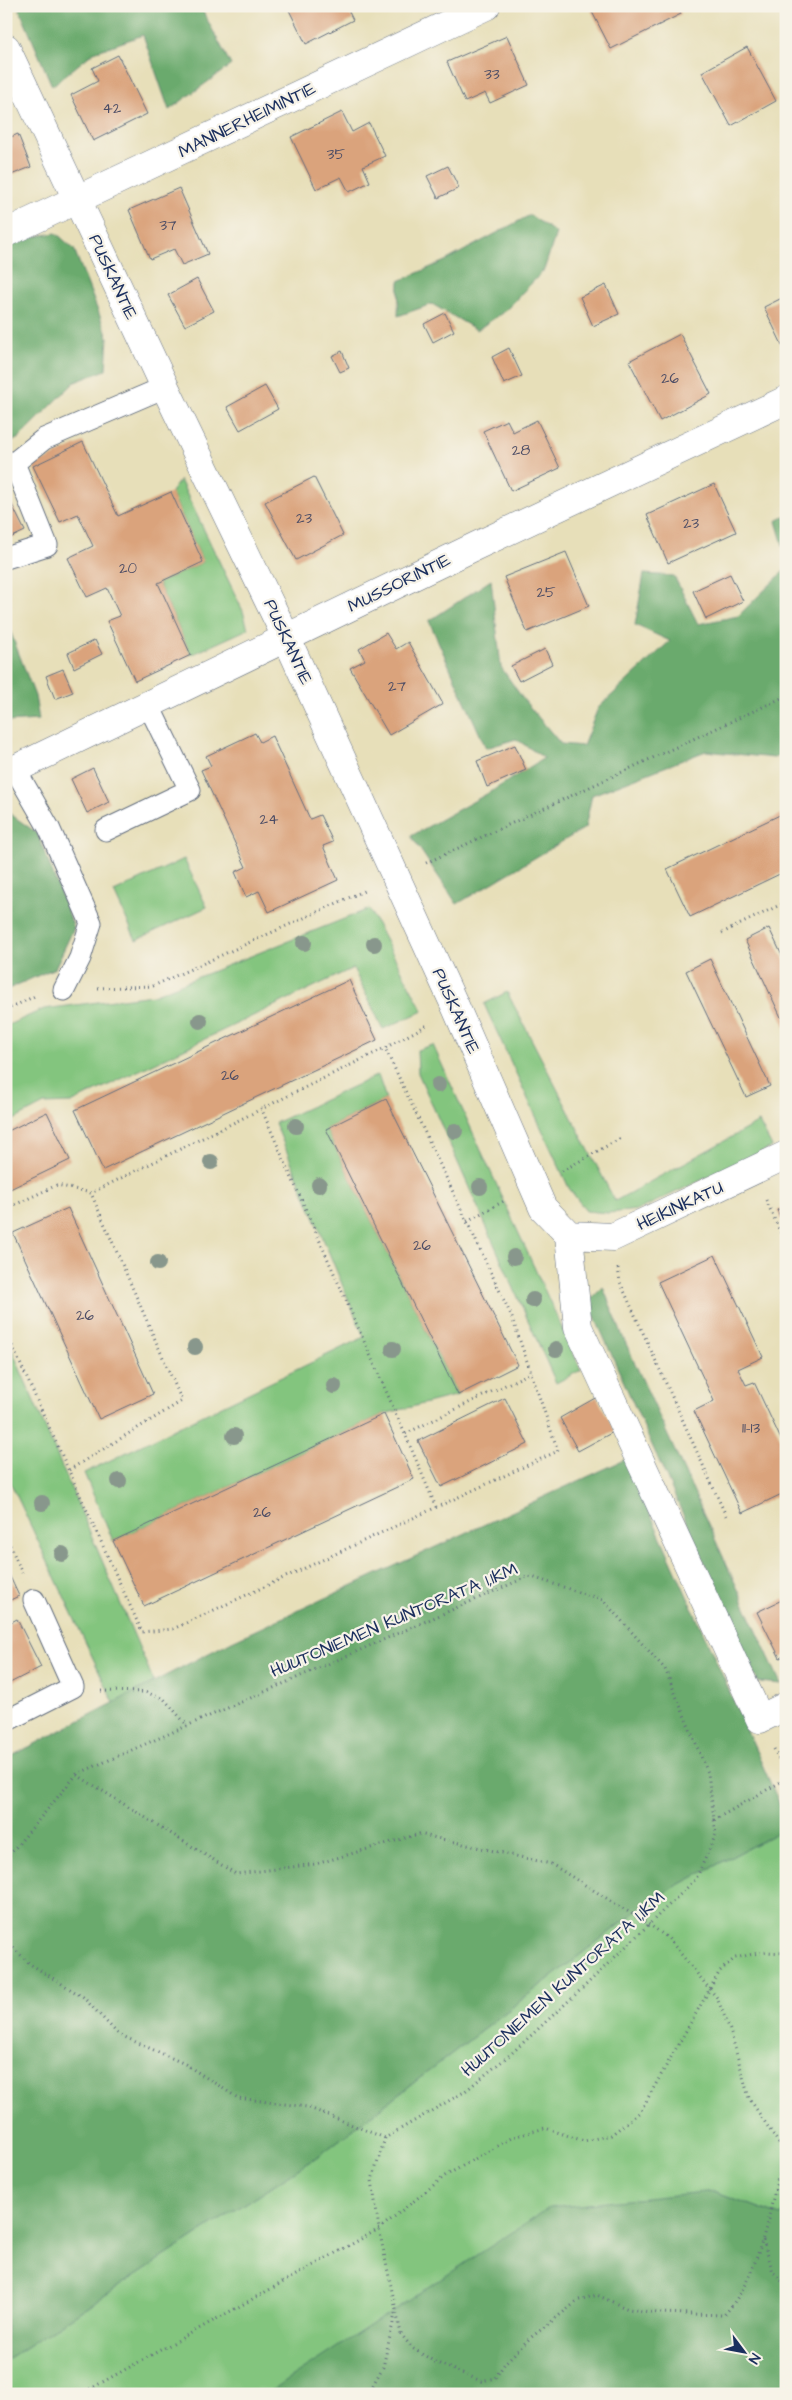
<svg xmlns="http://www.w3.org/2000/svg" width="792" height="2400" viewBox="0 0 792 2400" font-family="'Architects Daughter',sans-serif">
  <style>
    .green { fill: #83c57e; stroke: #4f7a6e }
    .forest { fill: #6aaa6d; stroke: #426c66 }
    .building { fill: #daa37b }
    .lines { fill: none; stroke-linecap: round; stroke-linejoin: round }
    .lane-casing { stroke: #626d7e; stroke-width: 23 }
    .street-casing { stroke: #626d7e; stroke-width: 29 }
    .path { stroke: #626d7e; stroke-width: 3; stroke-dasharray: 1 4; stroke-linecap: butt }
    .lane { stroke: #fff; stroke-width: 21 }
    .street { stroke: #fff; stroke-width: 28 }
    .tree { fill: #88978c }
    .labels { text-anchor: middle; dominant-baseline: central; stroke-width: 4.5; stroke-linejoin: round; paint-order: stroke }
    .number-label { font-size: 15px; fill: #4b4c65 }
    .street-label { font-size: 18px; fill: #1b2f5e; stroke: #f7f3e8 }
  </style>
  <rect width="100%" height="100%" fill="#f7f3e8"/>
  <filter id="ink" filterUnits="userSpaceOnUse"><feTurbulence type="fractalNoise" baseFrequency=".02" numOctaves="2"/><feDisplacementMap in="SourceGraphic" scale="10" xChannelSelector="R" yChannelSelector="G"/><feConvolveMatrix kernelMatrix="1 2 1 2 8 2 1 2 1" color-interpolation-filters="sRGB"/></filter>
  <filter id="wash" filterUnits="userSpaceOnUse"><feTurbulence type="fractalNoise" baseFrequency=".0096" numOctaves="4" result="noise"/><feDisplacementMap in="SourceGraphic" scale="20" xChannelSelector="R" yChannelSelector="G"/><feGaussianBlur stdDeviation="1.12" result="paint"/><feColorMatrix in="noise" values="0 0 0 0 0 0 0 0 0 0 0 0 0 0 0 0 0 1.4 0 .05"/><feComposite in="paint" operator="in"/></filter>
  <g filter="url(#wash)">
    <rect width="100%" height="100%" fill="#e7dfb9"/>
    <path class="green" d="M180,480L243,611L248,629L191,655L158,583L203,562L171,492Z
      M184,859L207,907L136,940L114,892Z
      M369,909L423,1011L383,1029L353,968L71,1103L44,1104L6,1124V1026L44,1009L153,995Z
      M507,992L615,1201L759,1122L772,1147L638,1210L608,1213L586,1211L569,1188L484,1004Z
      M433,1045L581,1370L556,1383L418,1073L417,1050Z
      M378,1075L386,1099L326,1129L458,1395L384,1414L113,1541L84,1473L364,1337L275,1123Z
      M6,1336L154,1682L114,1703L6,1473Z
      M786,1828V2212L780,2216L714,2191L266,2394H6V2360L321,2154L654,1898Z"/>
    <path class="forest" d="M18,6H200L231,65L169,110L143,35L94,52L52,86Z
      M530,215L556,233L544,270L505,311L477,330L432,304L398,316L399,281L445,261Z
      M56,233L74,249L108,337L106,370L75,382L19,438L6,445V245L17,239Z
      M786,516V555L776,521Z
      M786,569V752L774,758L706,751L592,795L585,828L457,904L411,836L492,791L544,758L516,739L486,748L429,621L491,580L501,667L523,699L561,744L583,746L598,708L670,641L635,625L644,574L674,576L698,624L738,616Z
      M6,620L35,696L39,720L6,722Z
      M6,811L37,833L74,928L55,968L6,990Z
      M603,1287L623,1337L781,1684L758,1682L588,1302Z
      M626,1459L786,1818V1828L654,1898L321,2154L6,2360V1759L232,1641Z
      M714,2191L780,2216L786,2212V2394H266L549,2208Z"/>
    <g id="blocks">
      <path class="building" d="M287,6H346L353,20L306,44Z
        M589,6H677L681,14L611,49Z
        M507,36L529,85L490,103L485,93L465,102L447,62Z
        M747,47L776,101L731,126L702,72Z
        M118,55L147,114L93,141L71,95L98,81L92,68Z
        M342,112L352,132L369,123L385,156L363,166L370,182L349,192L341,177L316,189L291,137Z
        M18,134L31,167L11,175L6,164V139Z
        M448,166L459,188L438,198L427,176Z
        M179,188L208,254L182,265L174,249L150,259L129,210Z
        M197,279L214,311L185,326L168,295Z
        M606,285L619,314L593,326L580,297Z
        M786,296V353L764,307Z
        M445,313L454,331L433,342L424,324Z
        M680,334L711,394L660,421L629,361Z
        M509,348L522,376L504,384L492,357Z
        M342,351L349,368L340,372L332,356Z
        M265,386L278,409L240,430L227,407Z
        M507,420L513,432L537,420L560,468L511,491L483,431Z
        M83,442L118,516L171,492L203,562L158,583L191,655L135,681L107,621L120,616L107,588L87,597L68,558L93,546L78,514L60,522L33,466Z
        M314,477L343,535L296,560L265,502Z
        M714,484L736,532L668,563L647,515Z
        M6,493L25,531L6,540Z
        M566,552L589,606L527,632L504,577Z
        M730,574L743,601L706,619L693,591Z
        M386,633L396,649L408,642L443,704L389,735L350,668L365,660L359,649Z
        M95,640L102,654L74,668L68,653Z
        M545,649L552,664L519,681L511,666Z
        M63,669L73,692L55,699L46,676Z
        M255,733L260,742L272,736L310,819L320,815L333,842L323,846L338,880L269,912L259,891L246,897L235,872L246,867L201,770L211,766L206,756Z
        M515,745L526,770L487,787L477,761Z
        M93,768L109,802L87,813L71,779Z
        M786,812V871L690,917L667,869Z
        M769,928L786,964V1028L745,940Z
        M710,959L770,1086L746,1097L686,971Z
        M349,980L377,1040L103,1170L75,1110Z
        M386,1099L518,1365L458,1395L326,1129Z
        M47,1112L70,1160L8,1190L6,1186V1132Z
        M786,1206V1229L777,1210Z
        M68,1208L153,1394L99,1419L13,1233Z
        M715,1255L763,1357L738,1369L746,1385L754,1382L786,1450V1492L742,1513L694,1411L714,1401L658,1282Z
        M597,1397L615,1431L578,1451L560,1418Z
        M505,1398L528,1444L441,1487L418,1441Z
        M384,1414L414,1479L144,1606L113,1541Z
        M6,1568L19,1596L6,1602Z
        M786,1598V1655L780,1658L757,1612Z
        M17,1619L41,1667L6,1685V1625Z"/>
    </g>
  </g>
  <g filter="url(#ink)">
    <use href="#blocks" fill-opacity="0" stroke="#626d7e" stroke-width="1"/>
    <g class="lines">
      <g class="lane-casing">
        <path id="lane" d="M6,558L47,545L14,463L44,439L165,387
          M6,765L15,769L49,828L91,923L80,958L64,990
          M106,830L190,790L148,704
          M6,1721L73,1687L34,1600"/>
      </g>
      <g class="street-casing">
        <path id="street" d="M6,48L165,387L286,637L456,1008L543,1208L569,1235
          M6,233L486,6
          M15,769L476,546L786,400
          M569,1235L578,1327L760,1719L786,1706
          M569,1235L613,1237L786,1155"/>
      </g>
      <path class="path" d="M426,863L786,696
        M722,933L786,902
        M98,988L153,986L366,890
        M6,1010L35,996
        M261,1108L405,1434
        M562,1171L621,1138
        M766,1200L786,1245
        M6,1209L57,1185L91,1193L385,1048L427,1025
        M467,1221L504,1201
        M618,1268L620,1282L727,1518
        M6,1332L142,1632L173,1629L558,1451L511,1315L385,1048
        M69,1470L182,1401L91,1193
        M436,1507L405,1434L532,1372
        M6,1536L22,1573
        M101,1691L145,1692L164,1699L187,1725
        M774,1749L786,1775
        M77,1775L236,1874L316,1864L419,1834L551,1864L650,1925L668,1938L717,1998L730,2030L749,2098L786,2154
        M714,1820L786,1779
        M6,1859L77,1774L529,1576L603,1600L665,1669L708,1773L716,1834L696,1879L587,1984L512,2053L464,2092L385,2138
        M6,1941L30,1964L83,1997L118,2034L185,2064L238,2098L307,2107L385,2138
        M385,2138L372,2180L379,2229L401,2334L412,2348L435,2362L481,2381L495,2378L505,2363L529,2339L579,2300L597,2295L628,2309L658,2313L724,2315C757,2279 767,2223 778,2177L786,2170
        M763,2240L773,2272L786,2285
        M81,2394L379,2229L445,2176L513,2137L545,2128L584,2141L611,2135L640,2112L720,1971L735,1958L763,1952L786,1953
        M368,2394L383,2367L396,2310"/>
      <use href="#lane" class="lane"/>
      <use href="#street" class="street"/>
    </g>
    <g class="tree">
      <circle cx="304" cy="943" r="8"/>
      <circle cx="374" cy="944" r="8"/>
      <circle cx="200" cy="1021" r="8"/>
      <circle cx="438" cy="1085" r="8"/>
      <circle cx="296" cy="1126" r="8"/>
      <circle cx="455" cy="1131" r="8"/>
      <circle cx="211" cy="1162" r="8"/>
      <circle cx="319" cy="1185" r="8"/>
      <circle cx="480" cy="1187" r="8"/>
      <circle cx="514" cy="1257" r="8"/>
      <circle cx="158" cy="1263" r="8"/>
      <circle cx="533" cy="1300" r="8"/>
      <circle cx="195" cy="1347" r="8"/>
      <circle cx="393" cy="1349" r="8"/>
      <circle cx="556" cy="1349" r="8"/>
      <circle cx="334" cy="1386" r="8"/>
      <circle cx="234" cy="1436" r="8"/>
      <circle cx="119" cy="1481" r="8"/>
      <circle cx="42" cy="1503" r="8"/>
      <circle cx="62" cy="1554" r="8"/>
    </g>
  </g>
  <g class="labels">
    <g class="number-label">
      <text x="492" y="74">33</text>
      <text x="112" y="108">42</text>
      <text x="336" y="154">35</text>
      <text x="168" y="225">37</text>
      <text x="670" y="378">26</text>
      <text x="521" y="450">28</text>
      <text x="304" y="518">23</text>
      <text x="691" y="523">23</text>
      <text x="128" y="568">20</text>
      <text x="546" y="592">25</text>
      <text x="397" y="686">27</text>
      <text x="269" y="819">24</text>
      <text x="230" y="1075">26</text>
      <text x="422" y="1245">26</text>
      <text x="85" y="1315">26</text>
      <text x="751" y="1428">11-13</text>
      <text x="262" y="1512">26</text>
    </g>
    <g class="street-label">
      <text transform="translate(247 120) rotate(-26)">MANNERHEIMINTIE</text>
      <text transform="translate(113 277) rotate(65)">PUSKANTIE</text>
      <text transform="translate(399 583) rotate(-26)">MUSSORINTIE</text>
      <text transform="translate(288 642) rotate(65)">PUSKANTIE</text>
      <text transform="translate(456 1011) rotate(66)">PUSKANTIE</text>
      <text transform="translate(680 1206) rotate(-25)">HEIKINKATU</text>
      <text transform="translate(394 1620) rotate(-23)">HUUTONIEMEN KUNTORATA 1,1KM</text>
      <text transform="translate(563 1984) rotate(-42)">HUUTONIEMEN KUNTORATA 1,1KM</text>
    </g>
  </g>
  <rect width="792" height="2400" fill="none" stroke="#f7f3e8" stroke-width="25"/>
  <g transform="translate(744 2352) rotate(122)" stroke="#f7f3e8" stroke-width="4" paint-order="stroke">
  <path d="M0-4L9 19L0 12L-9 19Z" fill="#1b2f5e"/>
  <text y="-8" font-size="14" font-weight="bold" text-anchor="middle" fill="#1b2f5e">N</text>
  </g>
</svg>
